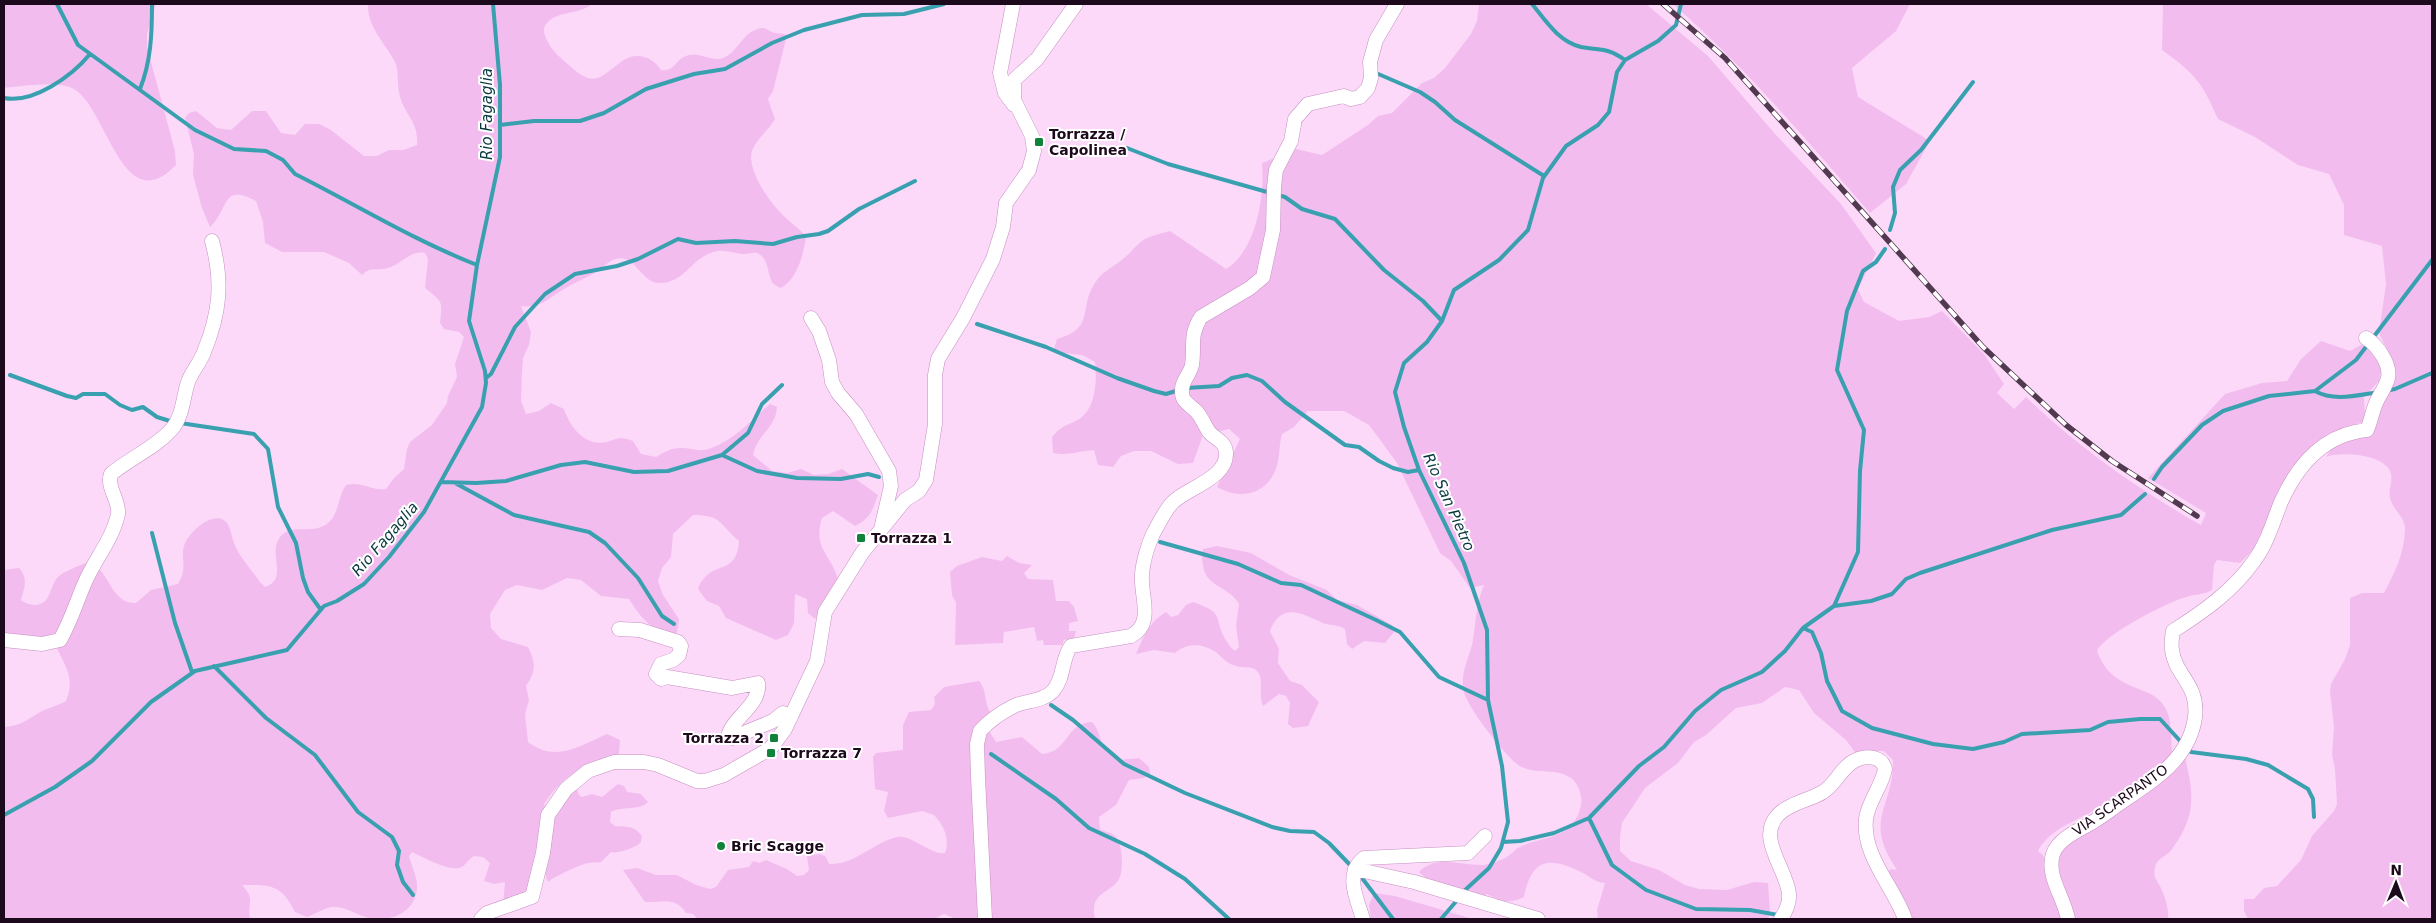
<svg xmlns="http://www.w3.org/2000/svg" width="2436" height="923" viewBox="0 0 2436 923" font-family="'DejaVu Sans',sans-serif">
  <style>
    .green { fill: #f2bdee }
    .lines { fill: none; stroke-linecap: round; stroke-linejoin: round }
    .stream { stroke: #39a0af; stroke-width: 4 }
    .street-casing { stroke: #c68fc1; stroke-width: 15 }
    .street { stroke: #fff; stroke-width: 14 }
    .rail-casing { stroke: #51394f; stroke-width: 5.5 }
    .rail { stroke: #fff; stroke-width: 4; stroke-dasharray: 11; stroke-linecap: butt }
    .poi-dot { fill: #108239; stroke: #fff; stroke-width: 2 }
    .labels { text-anchor: middle; dominant-baseline: central; stroke-width: 4; stroke-linejoin: round; paint-order: stroke }
    .poi-label { font-size: 14px; font-weight: bold; fill: #1d091c; stroke: #fff; text-anchor: start }
    .street-label { font-size: 14px; fill: #1d091c; stroke: #fff }
    .water-label { font-size: 15px; font-style: italic; fill: #083940; stroke: #fff }
  </style>
  <rect width="100%" height="100%" fill="#fcd9f9"/>
  <path class="green" d="M4,4H156L147,34V47L175,151L176,165C121,222 107,104 72,88C59,81 19,86 4,88Z
    M368,4H592C579,15 559,10 547,23C541,29 545,37 549,44C554,53 562,59 570,66C594,88 599,78 621,62C635,51 652,56 661,70C676,72 675,58 689,55C700,52 712,62 723,58C738,53 743,30 762,28C767,28 771,33 776,33C781,34 782,33 787,35L773,91L768,99L775,119C769,130 757,138 752,151C746,170 772,206 786,218C793,225 800,229 806,236C804,254 797,279 781,288C778,287 773,284 772,282C767,273 769,260 759,254C754,251 747,255 741,254C733,253 727,250 718,251C691,255 686,285 657,283C640,281 634,251 613,260C607,262 604,268 598,271C587,278 575,282 564,289C549,298 540,309 521,306L531,332L529,345L523,358L522,372L521,401L526,414L539,411L551,403L564,409C570,427 585,447 607,442C621,438 617,436 633,441L641,454L656,457C664,452 671,448 681,448C692,448 700,453 711,448C736,439 751,420 770,404L777,407C776,428 758,433 753,455L772,471L787,473L801,469L814,475L828,474L842,469L878,495C872,511 871,518 855,526L833,511L822,518C812,550 833,555 839,583L815,619L808,613L807,599L795,594L794,623L788,635L776,640L726,618L719,606L707,601L698,589C711,557 736,579 739,541C719,524 722,515 693,515L673,534L671,557L662,568L658,581L663,595L679,619L677,633C654,635 640,617 629,599L601,596L581,580L567,578L542,590L517,585L505,590L490,614L491,628L501,639L528,647C536,663 536,671 526,686L529,700L525,714L528,742C556,763 579,746 607,734L620,740L619,754C585,764 564,774 544,804L546,808L542,839L526,895L503,905L505,882L494,884L484,881L490,863L483,857L474,856C469,859 466,864 462,867C451,873 423,857 412,852L409,856C411,865 417,876 417,885C418,911 391,923 369,918C357,915 345,906 332,907C325,908 315,914 307,917L295,912C281,884 271,885 242,885C256,900 247,901 250,919H4V727C20,726 27,720 40,712C48,708 57,706 66,701C77,674 61,663 53,638L4,636V570L19,568C29,579 24,588 21,600C26,604 29,604 35,605C52,605 49,584 59,576C67,570 79,566 88,562C91,564 96,566 99,569C111,581 115,604 136,603L151,590L178,584C189,565 179,558 185,543C190,532 209,514 222,519C231,523 231,536 234,543C239,557 252,570 260,582L265,587C287,579 271,559 277,543C285,522 306,533 321,527C340,520 336,499 346,485C361,481 371,491 386,489L394,478L404,469L407,449L410,442L432,425L447,403L448,396L457,377L455,364L464,337L459,332L444,329L440,323C442,301 444,303 425,288L428,259L425,253C410,250 402,264 388,268C377,271 371,266 362,275L349,263L324,252H282L265,243L263,222L256,201C221,182 229,210 210,227L202,208L193,175L194,154L185,118L189,113L196,111L217,128L231,130L252,111H266L281,133L295,135L305,124H319L331,130L364,156H377L389,150H403L417,145C419,120 403,115 399,92C397,83 399,70 395,62C385,43 367,27 368,4Z
    M1479,4H1646L1708,56L1776,135L1841,204L1876,253L1858,289L1864,302L1899,321L1929,317L1942,311L1984,354L2004,384L1997,393L2014,409L2026,397C2078,447 2139,490 2201,525L2206,513L2148,478L2225,394L2262,383L2287,381L2301,359L2321,341L2350,351L2368,341L2382,367L2379,381L2364,397L2365,418L2362,423L2348,426L2318,442L2264,539L2240,563L2217,560L2214,565L2212,590C2205,595 2195,594 2186,597C2166,603 2105,634 2097,651C2113,695 2153,682 2166,709C2172,721 2171,738 2172,752C2158,775 2116,798 2093,811C2072,823 2050,829 2038,851L2043,855L2066,919H1912L1905,901L1888,872L1891,869L1897,870C1862,819 1894,808 1893,760L1884,751H1868L1857,755L1846,740L1814,713L1799,690L1785,687L1762,703L1736,708L1706,735L1694,742L1678,763L1645,788L1622,823L1620,837V851L1631,861L1659,870L1685,885L1699,889L1727,890L1754,882L1768,883L1770,911L1768,919H1598L1597,910L1605,883C1597,883 1590,877 1583,873C1551,857 1532,856 1524,897C1509,904 1502,902 1487,894L1478,901L1428,880L1419,872C1436,854 1462,866 1484,865C1490,864 1503,860 1508,856C1513,853 1515,849 1520,847C1544,835 1574,840 1581,805C1583,796 1578,783 1571,778C1556,767 1536,775 1520,766C1507,759 1467,707 1464,692C1459,674 1470,657 1473,640C1476,621 1476,603 1484,585L1470,588L1451,561L1440,553L1397,463L1369,425L1344,411H1308L1294,427L1282,434C1279,444 1280,455 1277,466C1268,494 1241,501 1217,487L1240,439L1229,429L1203,435L1193,463L1178,464L1151,451H1134L1121,456L1113,467L1098,465L1094,450C1079,451 1068,456 1053,453L1052,437C1064,422 1074,425 1084,415C1096,403 1097,377 1095,362L1082,355L1053,352L1057,339C1096,328 1078,308 1095,283C1102,271 1114,267 1124,258C1132,252 1138,242 1147,238C1154,235 1162,233 1170,231L1226,269C1256,251 1265,196 1262,163L1296,149L1322,155L1368,125L1378,116L1392,113L1422,83L1434,78L1445,68L1471,34L1477,21Z
    M1673,4H1910L1896,31L1852,68L1858,97L1930,141L1906,184L1870,213C1806,139 1746,68 1673,4Z
    M2163,4H2432V919H2248L2244,911V899H2254L2264,888L2277,886L2301,860L2312,836L2334,811L2337,804L2335,769L2332,755L2334,727L2330,691L2331,684L2345,659L2350,645V598L2362,593H2384C2395,572 2405,552 2405,528C2405,518 2394,510 2391,501C2387,491 2393,483 2391,474C2387,454 2340,451 2326,457L2336,442L2370,434L2377,422L2387,389L2390,356L2379,333L2386,284L2382,246L2344,235V205L2329,174L2298,165L2255,137L2218,119C2202,82 2195,74 2162,50Z
    M1217,546L1251,553L1289,575L1327,590L1337,600L1357,605L1392,625L1394,632L1385,643L1364,641L1352,649L1347,644L1345,629C1338,624 1330,626 1323,623C1302,614 1282,601 1270,631L1279,649L1278,663L1290,681L1302,685L1319,702L1308,726L1293,728L1288,724L1290,703L1286,696L1279,694L1263,706C1258,696 1264,681 1258,672C1252,665 1244,669 1236,666C1226,664 1222,656 1214,651C1201,643 1186,643 1175,653L1154,650L1136,654C1144,636 1149,622 1166,612L1171,617L1178,615L1186,605L1193,602C1199,604 1206,607 1211,610C1219,614 1219,628 1223,635C1226,641 1230,647 1235,651L1239,647L1236,626L1239,604C1229,586 1205,587 1203,565C1202,559 1201,554 1203,549Z
    M1007,556L1019,563L1032,565L1024,573L1028,579L1053,580L1056,601H1069L1074,607L1078,621L1069,623V631H1076L1074,638L1064,640L1062,645H1044L1043,640L1037,641L1034,627L1004,632L1003,643L955,645L956,603L952,595L950,572L957,566L982,557L1002,561Z
    M979,681C988,691 983,703 991,713L988,729L996,742L1022,737L1042,754C1069,752 1065,723 1092,722C1099,729 1099,737 1103,745C1106,751 1114,756 1119,760L1139,758L1149,767L1150,774L1144,778L1129,780L1116,805L1099,817L1100,829C1104,832 1110,832 1114,835C1123,842 1124,871 1119,879C1111,894 1089,891 1095,919H956L944,914L934,919H698L693,914L686,913C676,896 662,903 645,902L623,870L637,868L656,875H677L696,885L710,889L716,887L728,870L749,867L753,861L760,863L766,860L787,869L797,876L804,875L809,870L807,856L820,854L826,857L829,864C856,865 873,842 898,837C910,834 931,855 945,853C950,840 944,825 934,815L922,811L888,818L884,811L888,792L875,789L873,757L876,753L903,750V725L909,712L931,710L935,704L934,697L944,687Z
    M2184,754C2194,792 2197,816 2172,849C2167,857 2157,857 2155,868C2152,879 2160,883 2163,893C2166,900 2169,911 2168,919H2071C2063,896 2049,870 2061,847L2154,785L2179,766Z
    M618,784L624,786L627,792L641,794L648,802C640,811 621,806 611,812L610,822L615,826C626,827 634,825 642,836L641,842C636,848 617,854 611,852L601,862C597,863 592,862 588,863C583,863 552,878 548,882L545,874L552,821L576,785L579,795L582,797L592,794L602,797Z
    M1374,893L1395,896L1473,919H1371L1369,905Z"/>
  <g class="lines">
    <path class="stream" d="M57,4L78,45L195,130L234,149L266,151L283,160L295,174C355,204 413,240 477,265
      M1532,4C1546,21 1558,41 1581,47C1601,51 1607,47 1625,60
      M1376,73L1420,92L1435,102L1455,120L1544,176
      M140,89C151,61 152,34 152,4
      M4,98C33,104 72,76 90,54
      M500,125L534,121H580L604,113L646,89L694,74L725,69L772,43L804,30L862,15L904,14L944,4
      M1099,153L1127,148L1168,164L1285,197L1302,209L1335,219L1384,270L1423,301L1442,321
      M1890,230L1895,213L1893,187L1900,170L1921,150L1973,82
      M977,324L1046,347L1117,378L1154,391L1166,394L1179,390
      M10,375L67,396L76,398L83,394H105L120,405L132,410L143,407L157,417L173,422
      M486,378L491,374L515,327L545,294L575,274L617,266L638,259L678,239L696,243L735,241L773,244L797,237L819,234L828,231L859,209L915,181
      M1186,388L1219,386L1232,378L1247,375L1262,381L1285,402L1345,445L1359,447L1379,461L1393,468L1408,472L1419,470
      M2315,391C2334,402 2358,395 2379,392
      M2385,391L2395,389L2432,373
      M180,423L254,434L268,449L278,507L296,543L303,578L308,592L321,610
      M722,455L748,433L762,404L782,385
      M2154,479L2162,467L2202,425L2223,411L2269,396L2315,391L2356,360L2432,260
      M441,482L476,483L506,481L561,465L585,462L634,472L668,471L722,455L757,471L797,478L841,479L868,474L879,477
      M455,483L514,515L589,532L605,543L638,578L662,616L674,624
      M152,533L175,623L192,672
      M1160,542L1238,564L1281,583L1301,585L1376,620L1400,632L1439,677L1488,700
      M1834,606L1858,552L1860,471L1864,430L1837,370L1847,311L1863,271L1876,262L1885,249
      M1803,628L1812,632L1821,653L1827,681L1842,711L1872,728L1933,744L1973,749L2004,742L2022,734L2090,730L2108,722L2140,719H2160L2182,743
      M214,666L266,718L315,755L358,812L392,837L399,851L397,865L403,882L413,895
      M1051,705L1073,720L1124,764L1185,793L1272,827L1290,831L1314,832L1329,843L1352,867
      M2187,748L2191,752L2246,759L2268,765L2308,789L2313,799L2314,817
      M991,754L1056,799L1089,828L1145,854L1185,879L1229,919
      M4,815L55,787L92,761L151,702L195,671L287,650L324,606L337,601L364,584L389,557L424,512L482,407L486,383L485,371L469,321L477,265L500,157V85L493,4
      M1589,818L1612,865L1646,890L1696,909L1750,910L1778,915
      M1503,842L1520,841L1554,833L1589,818L1639,766L1664,747L1695,711L1721,690L1762,672L1785,651L1803,628L1834,606L1871,601L1892,594L1906,579L1920,573L2052,530L2121,515L2145,494
      M1359,874L1393,919
      M1463,892L1489,868L1501,848L1508,822L1502,766L1488,700L1487,630L1464,563L1419,470L1404,427L1395,392L1404,363L1427,342L1442,321L1454,290L1499,260L1528,230L1543,178L1566,146L1598,125L1609,112L1617,72L1625,60L1658,41L1676,25L1681,4
      M1441,919L1459,898"/>
    <g class="street-casing">
      <path id="street" d="M1013,4L1000,73L1005,93L1014,105
        M811,318L819,331L829,360L832,382L838,393L856,414L889,471L891,486L882,525
        M619,629L640,630L678,642L681,646L679,655L673,660L661,664L656,674L661,679L667,677L732,688L758,683C761,704 735,716 729,733L732,738L773,721L783,713L791,717
        M4,640L42,644L60,640C71,621 77,600 86,580C96,558 113,538 118,514C120,501 106,487 111,474C130,458 155,448 172,429C183,416 183,397 188,382C192,371 200,363 204,352C220,313 223,282 212,241
        M1355,869L1414,882L1538,919
        M481,919L487,913L532,897L543,853L548,815L566,789L588,771L614,762H644L658,765L697,781H705L724,775L771,748L785,729L817,661L825,612L862,553L905,500L919,491L926,480L935,424V375L938,359L963,318L993,259L1003,227L1006,203L1029,170L1034,151L1032,136L1014,100V80L1037,59L1076,4
        M985,919L978,777L977,744L980,731C989,721 1002,712 1014,706C1027,700 1042,702 1053,691C1065,677 1061,659 1071,646L1131,636C1155,623 1140,596 1142,574C1143,562 1148,545 1153,534C1159,523 1165,510 1173,502C1189,487 1228,478 1226,452C1225,441 1215,439 1209,432C1205,426 1202,418 1197,412C1191,405 1182,403 1182,392C1181,381 1190,375 1192,365C1195,345 1189,336 1201,317L1250,288L1263,277L1273,230L1274,187L1276,170L1291,141L1295,119L1308,104L1344,96L1351,99L1360,97L1368,88L1371,78L1370,62L1376,40L1397,4
        M1363,919C1357,899 1344,874 1364,858L1468,853L1485,836
        M1781,919C1786,911 1790,903 1789,894C1787,869 1755,837 1779,814C1790,803 1810,800 1823,792C1836,784 1842,766 1856,760C1866,755 1882,756 1885,769C1882,786 1868,802 1866,819C1862,856 1894,887 1905,919
        M2068,919C2064,897 2046,876 2053,854C2058,839 2079,830 2091,823C2103,816 2114,807 2126,799C2156,779 2190,757 2195,717C2199,684 2175,676 2172,650C2171,645 2172,637 2173,631C2203,612 2233,591 2254,561C2267,544 2273,522 2281,502C2298,464 2325,434 2367,430C2371,421 2372,412 2376,403C2379,395 2386,387 2388,378C2391,364 2377,345 2366,338"/>
    </g>
    <use href="#street" class="street"/>
    <g class="rail-casing">
      <path id="rail" d="M1663,4L1725,58L1983,347L2066,425L2112,461L2197,516"/>
    </g>
    <use href="#rail" class="rail"/>
  </g>
  <g class="poi-dot">
    <rect x="1034" y="137" width="10" height="10" rx="2.5"/>
    <rect x="856" y="533" width="10" height="10" rx="2.5"/>
    <rect x="769" y="733" width="10" height="10" rx="2.5"/>
    <rect x="766" y="748" width="10" height="10" rx="2.5"/>
    <circle cx="721" cy="846" r="5"/>
  </g>
  <g class="labels">
    <g class="poi-label">
      <text x="1049" y="134">Torrazza /<tspan x="1049" dy="16">Capolinea</tspan></text>
      <text x="871" y="538">Torrazza 1</text>
      <text x="764" y="738" text-anchor="end">Torrazza 2</text>
      <text x="781" y="753">Torrazza 7</text>
      <text x="731" y="846">Bric Scagge</text>
    </g>
    <g class="street-label">
      <text transform="translate(2120 800) rotate(-35)">VIA SCARPANTO</text>
    </g>
    <g class="water-label">
      <text transform="translate(487 114) rotate(-90)">Rio Fagaglia</text>
      <text transform="translate(1449 502) rotate(66)">Rio San Pietro</text>
      <text transform="translate(385 539) rotate(-49)">Rio Fagaglia</text>
    </g>
  </g>
  <rect width="2436" height="923" fill="none" stroke="#1d091c" stroke-width="10"/>
  <g transform="translate(2396 883) rotate(1)" stroke="#ffffff" stroke-width="4" paint-order="stroke">
  <path d="M0-4L9 19L0 12L-9 19Z" fill="#1d091c"/>
  <text y="-8" font-size="14" font-weight="bold" text-anchor="middle" fill="#1d091c">N</text>
  </g>
</svg>
